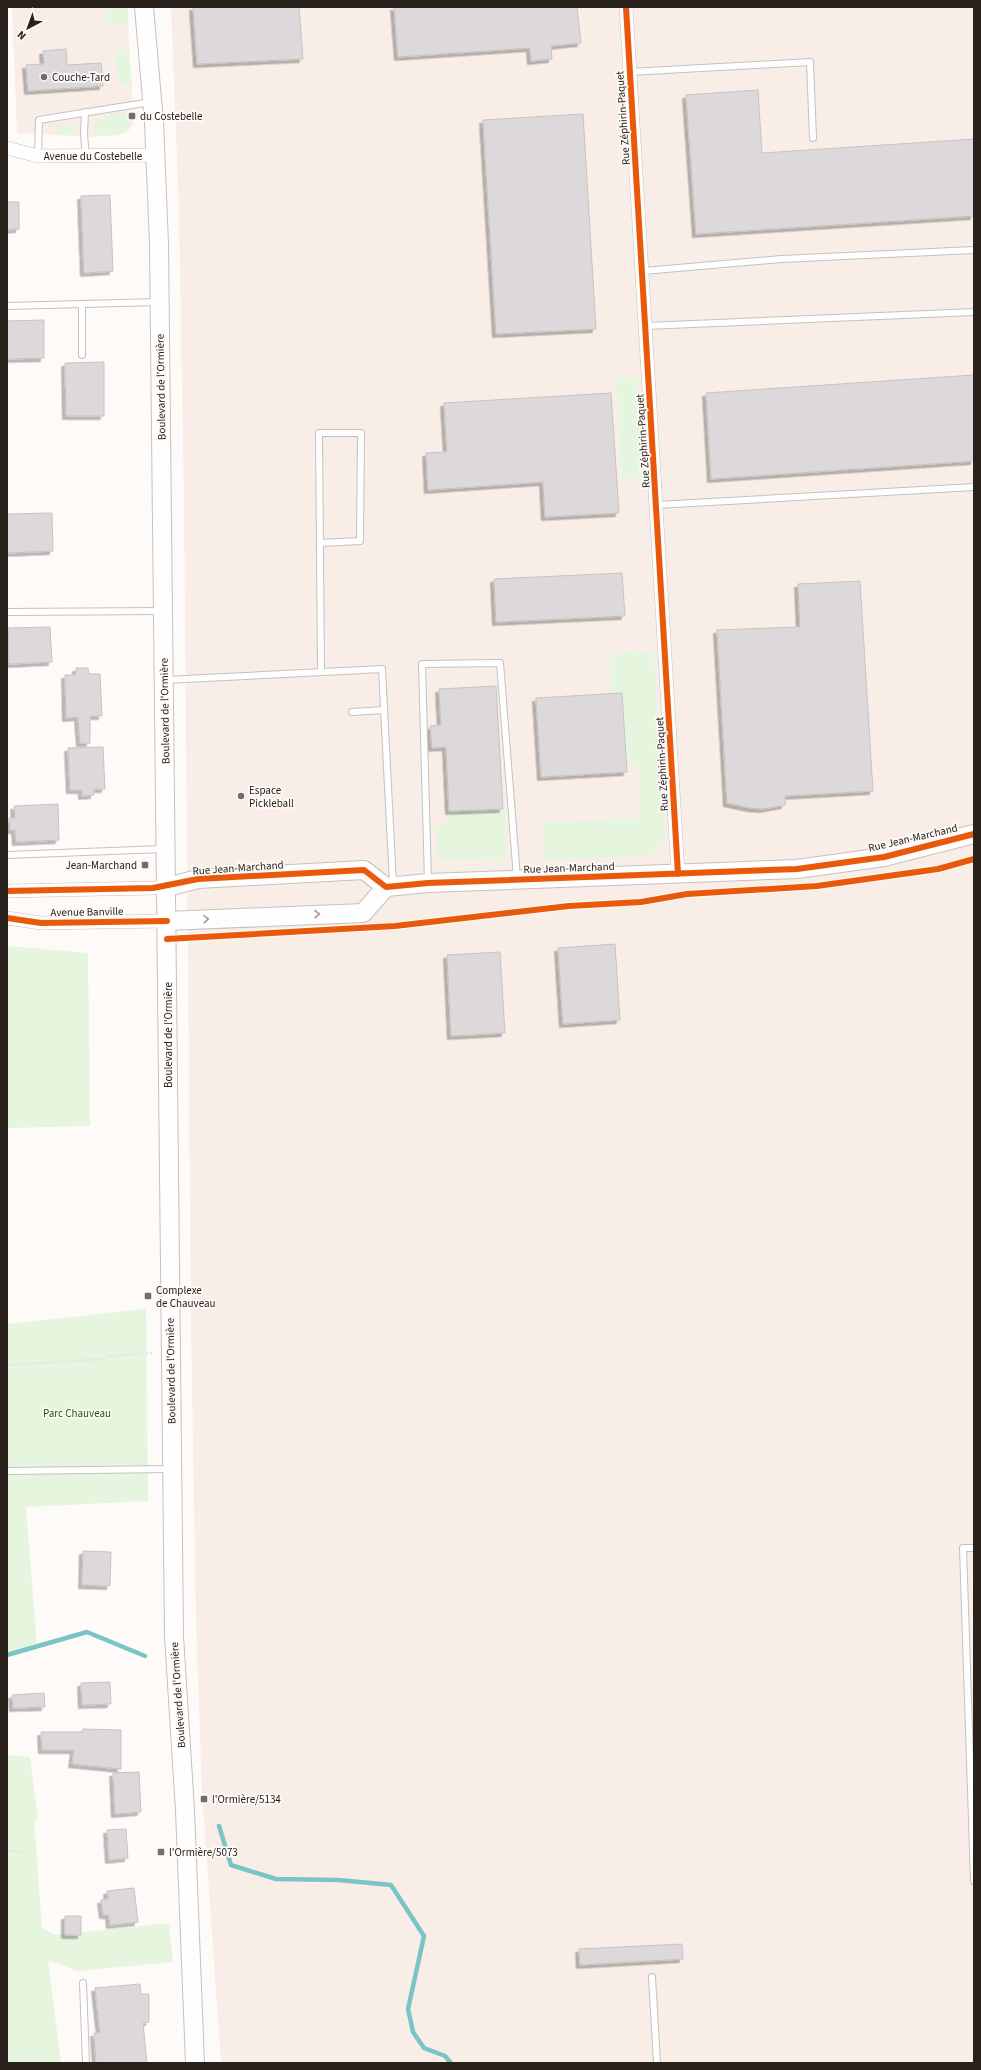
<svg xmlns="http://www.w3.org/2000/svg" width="981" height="2070" viewBox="0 0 981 2070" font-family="'Source Sans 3',sans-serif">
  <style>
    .built { fill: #f8eee7 }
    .green { fill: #e6f5de }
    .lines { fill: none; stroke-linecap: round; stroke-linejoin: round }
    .stream { stroke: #7bc4c6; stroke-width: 4.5 }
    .building { fill: #ddd8da; stroke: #c7c3c4; filter: url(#shadow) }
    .lane-casing { stroke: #c6c1be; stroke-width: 8 }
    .street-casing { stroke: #c6c1be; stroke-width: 14 }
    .secondary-casing { stroke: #c6c1be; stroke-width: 20 }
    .path { stroke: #e4e2e2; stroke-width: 2.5; stroke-dasharray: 2 2; stroke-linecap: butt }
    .lane { stroke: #fffefe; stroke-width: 6 }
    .street { stroke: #fffefe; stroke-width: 13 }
    .secondary { stroke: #fffefe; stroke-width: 18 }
    .cycleway-casing { stroke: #fefaf7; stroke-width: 8 }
    .cycleway { stroke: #e8590c; stroke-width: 6 }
    .oneway { stroke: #9e9b98 }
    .poi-dot { fill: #736d69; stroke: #fefaf7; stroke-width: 1.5 }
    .labels { text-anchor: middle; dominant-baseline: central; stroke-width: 3.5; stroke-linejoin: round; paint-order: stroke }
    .poi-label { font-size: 11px; fill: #28211c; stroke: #fefaf7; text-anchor: start }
    .street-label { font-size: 11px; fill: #28211c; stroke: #fefaf7 }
    .park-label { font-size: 11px; fill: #235a01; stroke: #fefaf7 }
  </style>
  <defs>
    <filter id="shadow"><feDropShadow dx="-3.5" dy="3.5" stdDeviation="0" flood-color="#0004"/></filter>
  </defs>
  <rect width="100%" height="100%" fill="#fdfaf8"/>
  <path class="built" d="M12,7H128L129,50L134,119L129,130L127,132L93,137L17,133Z
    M171,7H974V2063H221L202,1791L196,1623L191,1326L184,502L179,211Z"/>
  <path class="green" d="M106,7H128V24L106,25Z
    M116,50H129L132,85L118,84Z
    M110,114H130L134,119C128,139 111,136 94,135V123Z
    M55,124L75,125L76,134H57Z
    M637,377L642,478L621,479L616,378Z
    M640,651L654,653L665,837C661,848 655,853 644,856L544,861L542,826L545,822L640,818L638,763H626L611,694L609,657L618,653Z
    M505,809L507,861L438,860L435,826L448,824L451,812Z
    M7,946L88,953L90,1126L7,1128Z
    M146,1309L148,1501L26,1507L37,1646L7,1655V1324Z
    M7,1751V1755L30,1757L38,1819L34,1820L42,1928L55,1935L169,1923L173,1962L77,1971L48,1960L61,2063H7Z"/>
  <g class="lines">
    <path class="stream" d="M7,1655L87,1632L145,1656
      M219,1826L231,1865L276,1879L339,1880L391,1885L424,1936L408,2009L413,2032L424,2048L445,2056L451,2063"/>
  </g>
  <path class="building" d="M193,7H299L303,59L197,64Z
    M394,7H577L581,43L551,46L552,59L531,61L530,48L398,57Z
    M66,49L67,65L101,63L103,86L28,91L26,65L44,64L43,51Z
    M758,90L762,153L974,139V216L696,234L686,95Z
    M583,114L596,329L496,334L483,120Z
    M110,195L113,271L84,273L81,196Z
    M7,202H19V229L7,230Z
    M44,320V358L7,359V321Z
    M104,362V416H66L65,363Z
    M974,375V461L711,479L706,393Z
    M611,393L619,513L545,517L543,482L428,490L426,453L447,452L444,403Z
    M52,513L53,551L7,553V514Z
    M622,573L625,616L496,622L494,579Z
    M860,581L873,791L785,796V805L763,809L750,808L727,803L717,630L800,627L798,584Z
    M50,627L52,662L9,664L8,628Z
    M76,668H88L89,674H100L102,716H90V743H80L78,717L66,718L65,675H76Z
    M496,686L503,809L449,811L446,747L432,748L430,726L441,725L439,689Z
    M622,693L627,772L541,777L536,698Z
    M103,747L105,789H94V795L82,796V790H70L68,748Z
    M58,804L59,840L16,842L15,830H10L9,818H15L14,806Z
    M615,944L620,1020L563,1024L558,948Z
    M500,952L505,1033L451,1036L447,955Z
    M83,1551L111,1552L110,1586L82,1585Z
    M110,1682L111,1704L82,1705L81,1683Z
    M44,1693L45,1707L13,1708L12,1695Z
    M83,1729L121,1730V1769L72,1764L74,1750H42L41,1732H82Z
    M139,1772L141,1812L115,1814L113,1773Z
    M126,1829L128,1858L109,1860L107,1830Z
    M134,1888L138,1922L110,1925L109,1915H103L101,1900L108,1899L107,1891Z
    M65,1916H81V1935H65Z
    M682,1944L683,1959L580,1965L579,1949Z
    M140,1984L141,1994H149V2022L143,2023L147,2063H96L94,2033H100L95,1988Z"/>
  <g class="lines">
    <g class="lane-casing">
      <path id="lane" d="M630,72L810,62L813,138
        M85,112L84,134L86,157
        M38,156L39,120L151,102
        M643,271L781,259L974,250
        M82,304V355
        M7,306L158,302
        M646,326L974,312
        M657,505L974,487
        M320,543L360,541L361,433H319L321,672
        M7,612L161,611
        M165,680L382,669L393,884
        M352,712L384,710
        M7,855L163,849
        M428,882L422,664L500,663L517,878
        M7,1471L171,1469
        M974,1548H963L974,1881
        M652,1977L657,2063
        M83,1983L86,2063"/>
    </g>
    <g class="street-casing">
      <path id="street" d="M626,7L678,874
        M7,148L38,156L155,155
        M7,891L153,888L167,887
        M7,918L41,923L167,921"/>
    </g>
    <g class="secondary-casing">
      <path id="secondary" d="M144,7L154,122L159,244L174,1636L185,1810L195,2063
        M167,887L198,879L364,870L386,887L428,883L797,869L884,857L974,834
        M167,921L363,913L386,887"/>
    </g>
    <path class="path" d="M7,1365L75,1361L102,1359L110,1356L152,1353
      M7,1850L21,1853"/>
    <use href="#lane" class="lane"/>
    <use href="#street" class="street"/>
    <use href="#secondary" class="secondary"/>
    <g class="cycleway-casing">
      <path id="cycleway" d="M626,7L678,874
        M7,891L153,888L198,879L364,870L386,887L428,883L797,869L884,857L974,834
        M7,918L41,923L167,921
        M167,939L395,926L569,906L641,902L687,894L817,886L938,869L974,859"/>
    </g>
    <use href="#cycleway" class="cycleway"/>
  </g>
  <defs><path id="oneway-chevron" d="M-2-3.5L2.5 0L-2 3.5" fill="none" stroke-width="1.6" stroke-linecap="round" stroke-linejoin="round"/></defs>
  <g class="oneway">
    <use href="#oneway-chevron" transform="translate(317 914) rotate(-1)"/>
    <use href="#oneway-chevron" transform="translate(206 919) rotate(-3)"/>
  </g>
  <g class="poi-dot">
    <circle cx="44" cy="77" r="4"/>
    <rect x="128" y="112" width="8" height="8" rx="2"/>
    <circle cx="241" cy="796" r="4"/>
    <rect x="141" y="861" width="8" height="8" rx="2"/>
    <rect x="144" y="1292" width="8" height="8" rx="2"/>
    <rect x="200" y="1795" width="8" height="8" rx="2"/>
    <rect x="157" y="1848" width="8" height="8" rx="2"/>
  </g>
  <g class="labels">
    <g class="poi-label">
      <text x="52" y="77">Couche-Tard</text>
      <text x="140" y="116">du Costebelle</text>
      <text x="249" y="790">Espace<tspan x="249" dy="13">Pickleball</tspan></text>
      <text x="137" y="865" text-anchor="end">Jean-Marchand</text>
      <text x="156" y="1290">Complexe<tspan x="156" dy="13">de Chauveau</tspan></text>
      <text x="212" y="1799">l'Ormière/5134</text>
      <text x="169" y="1852">l'Ormière/5073</text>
    </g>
    <g class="street-label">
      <text transform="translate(623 118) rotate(-94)">Rue Zéphirin-Paquet</text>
      <text x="93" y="156">Avenue du Costebelle</text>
      <text transform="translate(161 387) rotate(-91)">Boulevard de l'Ormière</text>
      <text transform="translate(643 441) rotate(-94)">Rue Zéphirin-Paquet</text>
      <text transform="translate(165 711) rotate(-91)">Boulevard de l'Ormière</text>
      <text transform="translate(662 764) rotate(-93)">Rue Zéphirin-Paquet</text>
      <text transform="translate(913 838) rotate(-13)">Rue Jean-Marchand</text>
      <text transform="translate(238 868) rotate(-4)">Rue Jean-Marchand</text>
      <text transform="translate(569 868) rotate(-2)">Rue Jean-Marchand</text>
      <text transform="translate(87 912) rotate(-1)">Avenue Banville</text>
      <text transform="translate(168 1035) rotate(-90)">Boulevard de l'Ormière</text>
      <text transform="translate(171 1371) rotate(-91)">Boulevard de l'Ormière</text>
      <text transform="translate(178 1695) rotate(-94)">Boulevard de l'Ormière</text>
    </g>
    <g class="park-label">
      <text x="77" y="1413">Parc Chauveau</text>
    </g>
  </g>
  <rect width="981" height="2070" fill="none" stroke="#28211c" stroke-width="16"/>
  <g transform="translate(28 28) rotate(221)" stroke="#fefaf7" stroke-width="3" paint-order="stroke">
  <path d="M0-3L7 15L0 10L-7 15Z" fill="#28211c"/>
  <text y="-6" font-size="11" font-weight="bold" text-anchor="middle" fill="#28211c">N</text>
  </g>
</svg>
